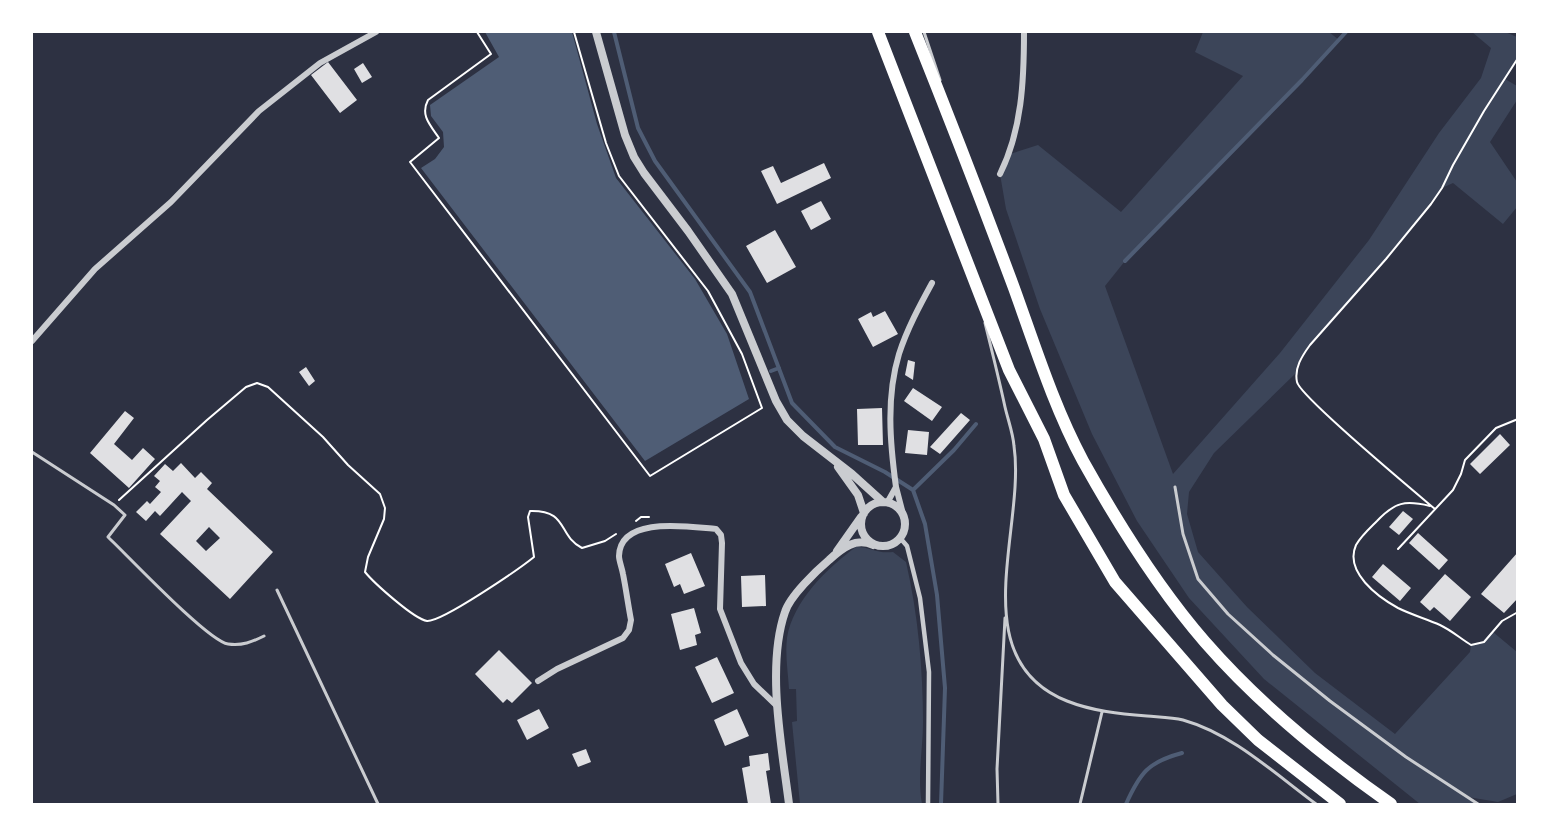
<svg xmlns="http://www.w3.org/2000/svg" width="1549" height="836" viewBox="0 0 1549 836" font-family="Overpass,sans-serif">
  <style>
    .green { fill: #3c4559 }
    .water { fill: #4f5d75 }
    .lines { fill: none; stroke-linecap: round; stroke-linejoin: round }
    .stream { stroke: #4f5d75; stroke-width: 4 }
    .building { fill: #e0e0e3; fill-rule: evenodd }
    .path { stroke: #fff; stroke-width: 2 }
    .service { stroke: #caccd0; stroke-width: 3 }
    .pedestrian { stroke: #caccd0; stroke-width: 4.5 }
    .minor { stroke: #caccd0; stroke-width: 6 }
    .tertiary { stroke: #caccd0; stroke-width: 8 }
    .motorway { stroke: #fff; stroke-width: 12 }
  </style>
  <rect width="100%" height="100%" fill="#2d3142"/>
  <path class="green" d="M1203,32H1329L1339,40L1125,261L1105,286L1173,474L1280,353L1369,240L1439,133L1481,78L1491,48L1472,32H1505L1517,37V58L1505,79L1517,86V100L1490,142L1517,182V207L1503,224L1453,183L1442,188L1386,259L1310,345L1300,358L1296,373L1214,453L1189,492L1187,514L1198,552L1247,607L1315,673L1395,734L1470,652L1471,645L1484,642L1493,632L1517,652V794L1498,802L1468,797L1478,804H1420L1264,679L1189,598L1137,521L1092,434L1040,309L1006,209L1000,174L1010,154L1038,145L1121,212L1243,76L1195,52Z
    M856,547C871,547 877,554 893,552L906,562C918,614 923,669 923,722C923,750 917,776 922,804H800L792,722L797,721L796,689H789C788,672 785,655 787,638C793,601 827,568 856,547Z"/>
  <path class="water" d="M485,32H572L597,124L616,178L695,279L727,334L749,399L645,461L421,168L435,159L444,147L443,132L431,116L430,105L499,57Z"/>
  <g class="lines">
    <path class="stream" d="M614,32L638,128L655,161L750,292L792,403L835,447L885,472L913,490L925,524L937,595L945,688L941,804
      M1125,261L1302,80L1346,32
      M771,371L779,368
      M913,490L954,450L976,424
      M1126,804C1140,773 1148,762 1182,753"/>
  </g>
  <path class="building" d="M328,62L357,100L340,113L311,75Z
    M363,63L372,77L362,83L354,69Z
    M824,163L831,178L777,204L761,171L773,166L781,183Z
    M821,201L831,219L811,230L801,211Z
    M775,230L796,267L767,283L746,246Z
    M885,311L898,334L873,347L858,319L871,312L873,317Z
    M908,360L915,362L913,380L905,375Z
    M306,367L315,381L309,386L299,372Z
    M913,388L942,407L932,421L904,401Z
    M882,408L883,445H858L857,409Z
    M125,411L134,418L114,444L132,460L143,448L155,459L129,488L90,453Z
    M961,413L970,420L940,454L930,447Z
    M908,430L929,432L927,455L905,453Z
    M1500,434L1510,445L1480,474L1470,464Z
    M181,463L195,478L201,472L212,483L207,489L273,552L230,599L160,534L191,501L182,492L160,516L155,511L146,521L136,512L147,501L150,504L161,492L155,487L160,481L154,476L165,464L173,471ZM209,527L220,538L206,551L196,541Z
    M1403,511L1413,519L1399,535L1389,527Z
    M1418,533L1448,560L1439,570L1409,543Z
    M1518,552V598L1504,613L1481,594Z
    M691,553L705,586L684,594L680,584L674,587L665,564Z
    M1383,564L1411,588L1400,601L1372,577Z
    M1445,574L1471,597L1450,621L1434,607L1430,611L1420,602Z
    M765,575L766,606L742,607L741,576Z
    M694,608L701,633L695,635L697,645L680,650L671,614Z
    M499,650L532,683L512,703L507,699L503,703L475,674Z
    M717,657L734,693L712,703L695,667Z
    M539,709L549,728L527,740L517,720Z
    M737,709L749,736L725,746L714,720Z
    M586,749L591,762L578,767L572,754Z
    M768,753L770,770L766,771L771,804H748L742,768L750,766L749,756Z"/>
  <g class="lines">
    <path class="path" d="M477,32L491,54L428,100C420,115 430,125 439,138L410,162L650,476L762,408L742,354L708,291L619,176L606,143L574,32
      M119,500L207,420L246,387L257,383L268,387L323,437L348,465L380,494L385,508L384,519L368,557L365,572C374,583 414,619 427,621C442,622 519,569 534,557L528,517L530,511C569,510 557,535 582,548L605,541L616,534
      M1430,506C1405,500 1395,502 1377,521C1370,528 1361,536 1356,545C1344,572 1378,597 1398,608C1412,615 1427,619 1440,625C1451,630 1461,639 1471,645L1484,642L1502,621L1518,612
      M1435,509C1416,493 1300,396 1297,382C1294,368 1302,356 1310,345L1386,259L1431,204L1442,188L1453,165L1484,111L1518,58
      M636,521L641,517H649
      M1398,549L1453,490L1461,474L1465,460L1496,428L1518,419"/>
    <path class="service" d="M924,32L940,80
      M985,323C992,351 999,379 1005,407C1008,420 1013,433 1014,446C1026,528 962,659 1067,701C1092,711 1120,714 1147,716C1158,717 1172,717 1183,720C1233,734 1275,774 1316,804
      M32,452L114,505L125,515L108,537C128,556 208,641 228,644C242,646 252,642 264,636
      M1175,487L1183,534L1198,579L1228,614L1273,655L1330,701L1406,757L1478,804
      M277,590L378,804
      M998,804L997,769L1005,618
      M1080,804L1102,712"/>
    <path class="pedestrian" d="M901,539L907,546L920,598L929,672L928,804"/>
    <path class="minor" d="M1000,174C1022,130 1024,80 1024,32
      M32,341L95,269L171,202L259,111L320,63L376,32
      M896,487C890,443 886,397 899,354C907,329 920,305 932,283
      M887,503L896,487L903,514
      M538,681L557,669L623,638L629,630L631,620C628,604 626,589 623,574C622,568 619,561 619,556C620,515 690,527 716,529L721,535L722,543L720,609L741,663L754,684L777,706"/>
    <path class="tertiary" d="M596,32L625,135L634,157L644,173L688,231L732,294L776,401L787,420L803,436L852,474L883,502
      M838,467L858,495L864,513
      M861 524a22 22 0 1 1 44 0a22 22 0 1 1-44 0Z
      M837,551L861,517
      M789,804C782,748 766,667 785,612C790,596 816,571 829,560C842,548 856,537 873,545"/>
    <path class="motorway" d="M878,32L1009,370L1044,439L1064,495L1115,582L1222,705L1258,740L1340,804
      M915,32C949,117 982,202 1014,288C1035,346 1054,407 1083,461C1117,522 1159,589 1205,642C1259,704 1324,757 1391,804"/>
  </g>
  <rect width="1549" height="836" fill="none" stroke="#ffffff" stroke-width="66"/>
</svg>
